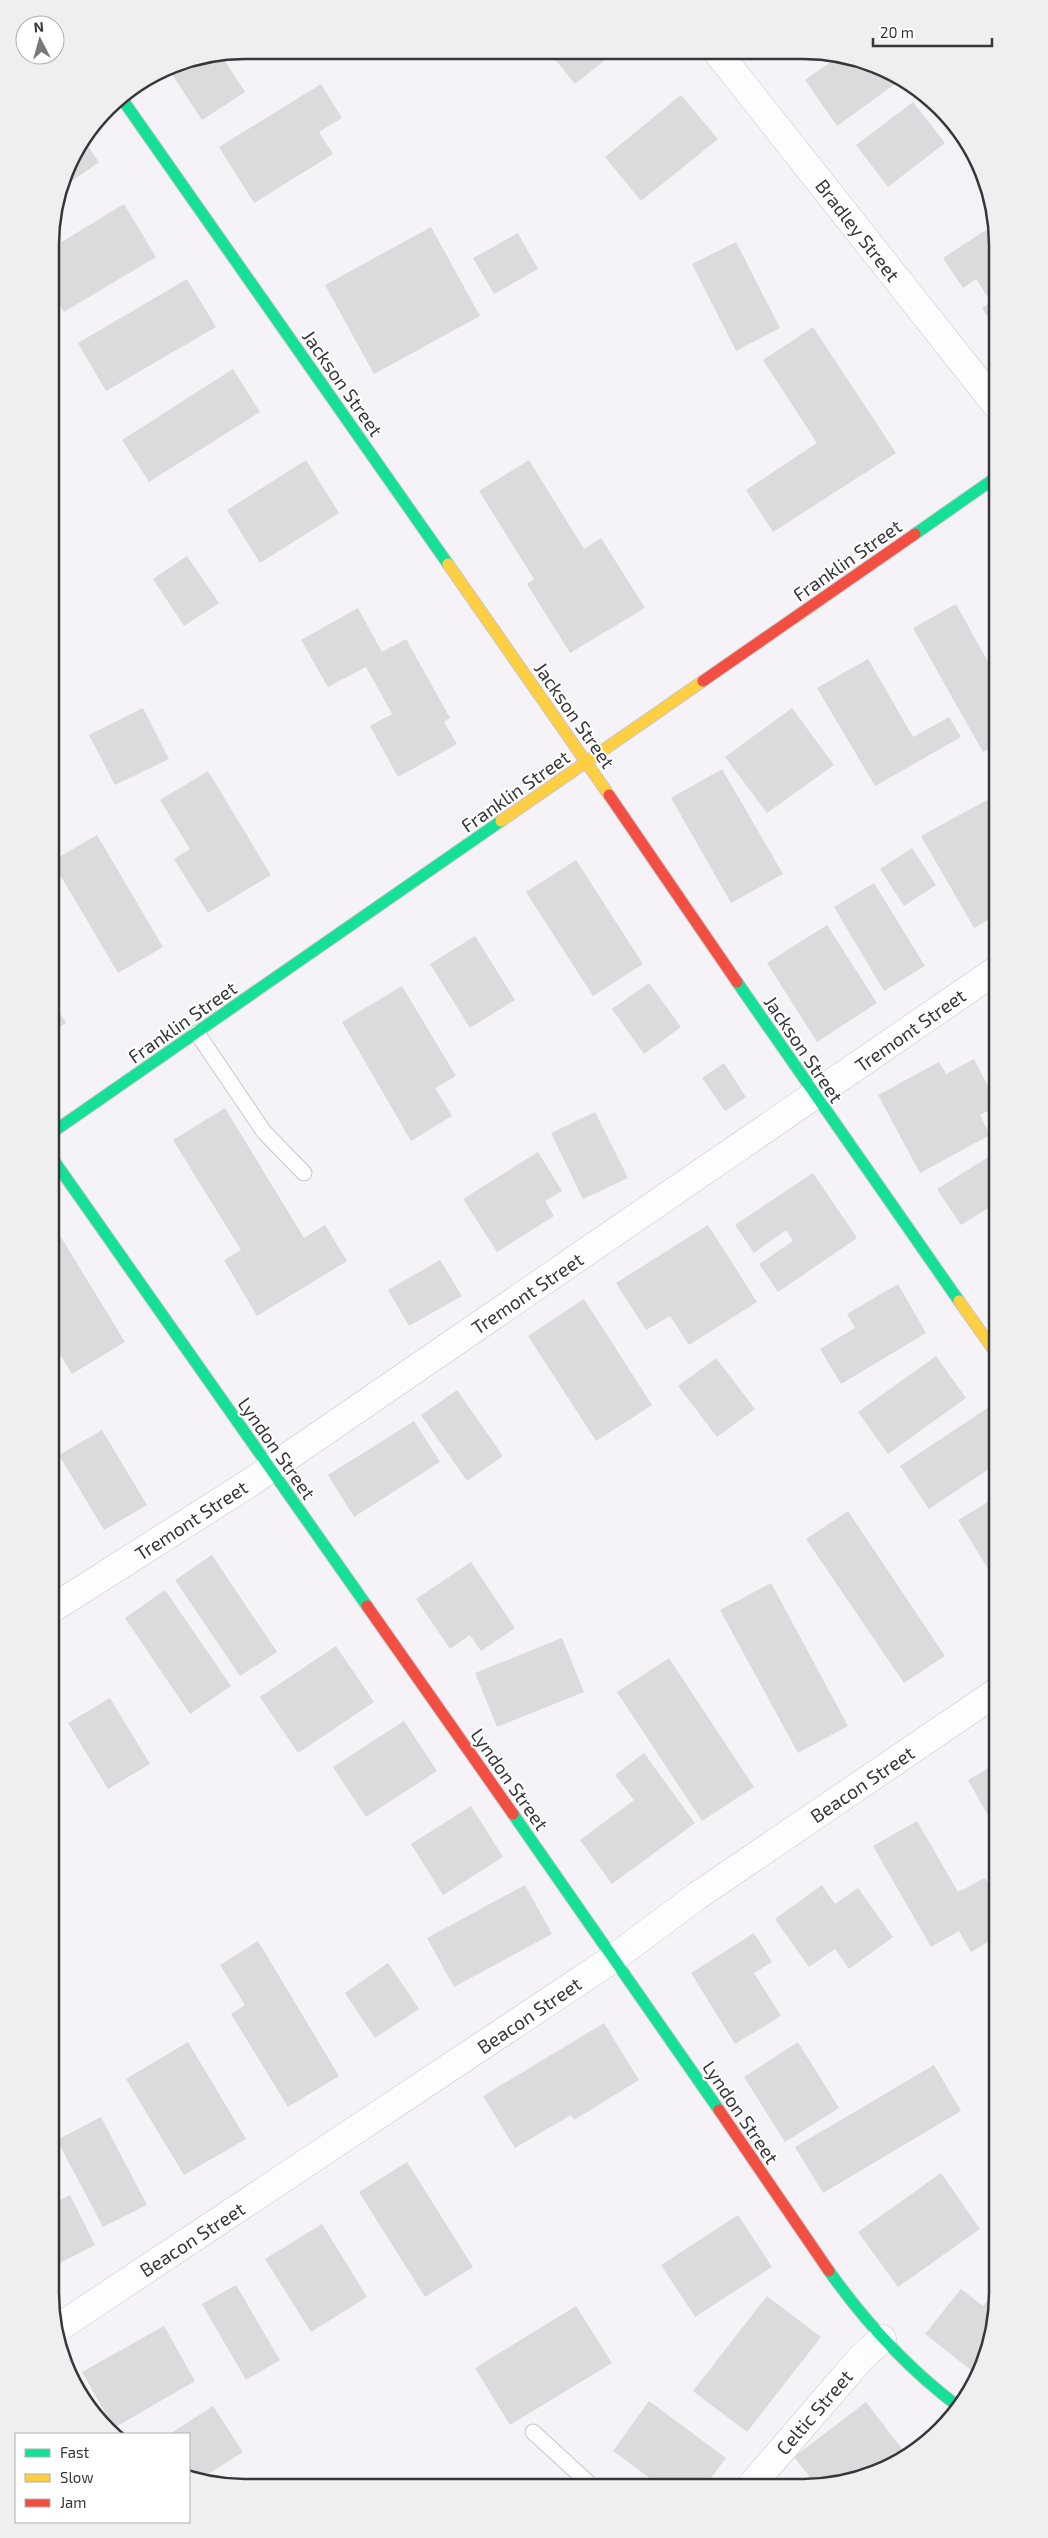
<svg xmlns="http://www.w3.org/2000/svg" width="1048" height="2538" viewBox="0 0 1048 2538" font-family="'Exo 2',sans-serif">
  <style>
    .building { fill: #dbdadd }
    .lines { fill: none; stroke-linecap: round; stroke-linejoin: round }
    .lane-casing { stroke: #c7c6c9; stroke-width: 17 }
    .street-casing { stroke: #c7c6c9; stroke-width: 29 }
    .fast-casing { stroke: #c7c6c9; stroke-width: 13 }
    .slow-casing { stroke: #c7c6c9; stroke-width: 13 }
    .jam-casing { stroke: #c7c6c9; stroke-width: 13 }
    .lane { stroke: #fefdfe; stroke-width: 15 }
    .street { stroke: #fefdfe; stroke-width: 28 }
    .fast { stroke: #16e098; stroke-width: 11 }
    .slow { stroke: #ffcf43; stroke-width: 11 }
    .jam { stroke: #f24e42; stroke-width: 11 }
    .labels { text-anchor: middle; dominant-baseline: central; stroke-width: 4; stroke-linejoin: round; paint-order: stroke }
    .street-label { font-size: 19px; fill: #373638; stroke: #fff }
    .rim { fill: none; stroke: #373638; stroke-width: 2.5 }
  </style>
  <rect width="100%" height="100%" fill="#f5f3f7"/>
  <path class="building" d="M549,52H615L575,84Z
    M842,54L890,70L902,79L837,126L805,80Z
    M221,55L245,92L202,120L167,67Z
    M321,84L342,118L319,132L333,154L254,203L219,147Z
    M681,95L718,139L641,201L605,157Z
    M913,102L945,143L888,187L856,145Z
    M84,141L99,162L62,188L70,158Z
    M124,204L156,257L64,312L50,289V249Z
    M992,226L996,233L998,245V333L982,308L991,302L976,279L963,288L943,258Z
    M431,227L480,316L374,374L325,285Z
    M518,233L538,269L494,294L473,258Z
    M736,242L780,328L736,351L692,264Z
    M187,279L216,327L106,391L78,343Z
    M813,327L896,453L773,532L746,490L817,443L763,360Z
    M233,369L260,412L149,482L122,440Z
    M306,460L339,513L260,563L227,510Z
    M529,460L584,549L601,538L645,608L570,653L527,584L534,579L479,491Z
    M187,556L219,603L184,626L153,579Z
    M956,604L998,680V744L983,752L913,628Z
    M358,608L382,652L406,639L450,718L444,722L457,744L398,777L370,726L392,714L366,667L328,687L301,640Z
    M868,659L913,737L949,717L961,737L875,786L817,688Z
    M143,708L169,759L115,785L89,735Z
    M792,708L834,765L767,813L725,757Z
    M722,769L783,874L731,903L671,798Z
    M208,771L271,875L208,913L174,859L190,849L160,800Z
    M996,795L998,798V914L974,928L921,836Z
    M97,835L163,947L118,973L52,861Z
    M912,848L936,885L904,906L880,869Z
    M576,860L643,964L593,996L526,892Z
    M874,883L925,966L884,991L834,907Z
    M827,925L877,1003L817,1042L767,963Z
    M475,936L515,1000L470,1028L430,964Z
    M649,983L681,1027L644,1054L612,1009Z
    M402,986L456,1076L435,1088L452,1116L411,1141L342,1022Z
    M50,997L66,1023L50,1033Z
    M998,1014V1038L988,1019Z
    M974,1059L991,1092L998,1088V1106L980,1115L990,1135L920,1173L878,1095L939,1062L946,1074Z
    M724,1063L746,1097L725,1111L702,1078Z
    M225,1108L304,1238L325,1225L347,1261L257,1316L224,1260L241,1250L173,1140Z
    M595,1112L628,1178L583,1199L551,1133Z
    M998,1151V1202L961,1225L937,1189Z
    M538,1152L562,1191L545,1201L554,1216L497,1252L463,1199Z
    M813,1173L857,1238L778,1292L759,1264L793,1241L786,1230L754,1253L735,1225Z
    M708,1225L757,1302L689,1345L670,1316L646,1330L616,1283Z
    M56,1229L125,1342L72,1374L50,1338V1232Z
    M440,1260L462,1296L409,1326L388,1290Z
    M898,1284L926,1333L841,1384L820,1349L855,1328L847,1314Z
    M584,1299L652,1405L596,1441L528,1336Z
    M936,1356L966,1398L888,1454L858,1412Z
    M716,1358L755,1409L717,1437L678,1386Z
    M457,1390L503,1456L467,1481L421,1415Z
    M989,1407L998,1421V1463L929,1509L900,1466Z
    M414,1421L440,1462L354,1517L328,1475Z
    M102,1430L147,1505L104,1530L59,1455Z
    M998,1496V1585L958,1520Z
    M848,1511L945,1656L904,1683L806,1539Z
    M212,1555L277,1652L240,1676L175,1580Z
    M471,1562L515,1628L481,1651L470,1635L450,1649L416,1599Z
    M771,1583L848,1726L798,1753L720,1610Z
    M165,1590L231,1686L190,1714L125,1618Z
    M562,1638L584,1692L497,1727L475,1673Z
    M336,1646L374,1702L298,1753L260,1697Z
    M669,1658L754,1787L702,1821L617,1692Z
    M110,1698L150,1764L108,1789L68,1723Z
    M404,1721L437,1771L366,1817L333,1767Z
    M644,1753L695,1823L612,1884L580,1840L634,1800L615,1775Z
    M998,1763V1833L968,1780Z
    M471,1806L503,1857L443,1895L411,1844Z
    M917,1821L958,1892L985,1878L998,1900V1936L971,1952L959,1931L931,1947L873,1846Z
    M525,1885L552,1934L454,1987L427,1938Z
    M822,1885L835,1904L858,1888L893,1937L849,1969L835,1949L809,1967L775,1919Z
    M754,1933L772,1962L754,1973L781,2016L735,2044L691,1973Z
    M258,1941L339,2076L288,2107L231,2014L245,2005L220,1965Z
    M388,1963L419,2009L375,2038L345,1993Z
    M604,2023L639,2080L574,2120L571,2115L515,2148L483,2096Z
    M188,2042L246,2139L184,2175L126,2079Z
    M798,2042L839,2108L785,2142L744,2077Z
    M934,2065L961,2111L823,2193L795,2147Z
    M101,2117L147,2205L103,2227L57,2140Z
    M407,2162L473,2267L425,2297L359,2192Z
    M941,2173L980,2229L898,2287L858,2232Z
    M70,2195L95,2245L50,2268V2205Z
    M738,2215L772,2267L695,2317L661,2265Z
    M322,2224L367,2297L311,2332L265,2259Z
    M236,2285L280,2360L246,2380L202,2304Z
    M998,2288V2306L983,2367L977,2375L925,2334L961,2289L983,2306Z
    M767,2296L821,2337L747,2432L693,2391Z
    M576,2306L612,2363L510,2425L475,2368Z
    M164,2326L195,2381L114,2428L82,2372Z
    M649,2401L726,2458L704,2487H662L613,2451Z
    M866,2402L906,2454L890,2466L853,2481L817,2486L794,2457Z
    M213,2406L243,2452L197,2481L189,2478V2434H170Z"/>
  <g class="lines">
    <g class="lane-casing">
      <path id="lane" d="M197,1033L264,1132L304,1173
        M533,2432L593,2487"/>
    </g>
    <g class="street-casing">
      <path id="street" d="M718,53L998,407
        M50,1610L251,1482L998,969
        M55,2330L614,1958L697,1896L998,1691
        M749,2488L862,2357L882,2339"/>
    </g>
    <g class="fast-casing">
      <path id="fast" d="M120,96L448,564
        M915,534L998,476
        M737,982L959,1301
        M50,1134L501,821
        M50,1155L367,1606
        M513,1814L719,2110
        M829,2271C866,2323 908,2369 959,2407"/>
    </g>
    <g class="slow-casing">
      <path id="slow" d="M448,564L609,795
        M501,821L703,681
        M959,1301L998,1356"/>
    </g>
    <g class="jam-casing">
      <path id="jam" d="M703,681L915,534
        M609,795L737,982
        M367,1606L513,1814
        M719,2110L829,2271"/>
    </g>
    <use href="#lane" class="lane"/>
    <use href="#street" class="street"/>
    <use href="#fast" class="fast"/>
    <use href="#slow" class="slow"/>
    <use href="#jam" class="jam"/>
  </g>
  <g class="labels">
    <g class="street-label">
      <text transform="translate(858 230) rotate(52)">Bradley Street</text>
      <text transform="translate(343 383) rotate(55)">Jackson Street</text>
      <text transform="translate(847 560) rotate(-35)">Franklin Street</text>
      <text transform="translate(575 715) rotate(55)">Jackson Street</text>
      <text transform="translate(515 791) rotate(-35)">Franklin Street</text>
      <text transform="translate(182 1022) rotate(-35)">Franklin Street</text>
      <text transform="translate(910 1030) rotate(-35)">Tremont Street</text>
      <text transform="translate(804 1049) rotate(56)">Jackson Street</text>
      <text transform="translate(527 1293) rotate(-34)">Tremont Street</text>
      <text transform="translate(277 1448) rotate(55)">Lyndon Street</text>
      <text transform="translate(191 1520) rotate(-33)">Tremont Street</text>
      <text transform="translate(510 1779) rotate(55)">Lyndon Street</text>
      <text transform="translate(862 1784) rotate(-34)">Beacon Street</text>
      <text transform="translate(529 2015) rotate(-34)">Beacon Street</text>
      <text transform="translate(741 2112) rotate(56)">Lyndon Street</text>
      <text transform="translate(192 2239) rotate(-33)">Beacon Street</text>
      <text transform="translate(814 2412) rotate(-49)">Celtic Street</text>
    </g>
  </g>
  <path d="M0 0H1048V2538H0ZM245 59H803A186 186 0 0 1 989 245V2293A186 186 0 0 1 803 2479H245A186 186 0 0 1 59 2293V245A186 186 0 0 1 245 59Z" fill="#efefef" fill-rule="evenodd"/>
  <path class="rim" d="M245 59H803A186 186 0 0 1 989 245V2293A186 186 0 0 1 803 2479H245A186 186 0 0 1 59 2293V245A186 186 0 0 1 245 59Z"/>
  <rect x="15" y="2433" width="175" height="90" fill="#ffffff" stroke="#afafaf"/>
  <rect x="25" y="2449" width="25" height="8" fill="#16e098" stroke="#afafaf"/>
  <text x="60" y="2458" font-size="15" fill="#373638">Fast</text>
  <rect x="25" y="2474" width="25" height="8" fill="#ffcf43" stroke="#afafaf"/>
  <text x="60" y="2483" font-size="15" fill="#373638">Slow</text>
  <rect x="25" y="2499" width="25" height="8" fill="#f24e42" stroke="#afafaf"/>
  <text x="60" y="2508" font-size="15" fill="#373638">Jam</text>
  <g transform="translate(40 40) rotate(354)"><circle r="24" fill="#ffffff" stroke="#afafaf"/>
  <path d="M0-4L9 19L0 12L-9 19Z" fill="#7a787b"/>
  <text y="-8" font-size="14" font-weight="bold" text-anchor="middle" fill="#373638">N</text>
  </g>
  <path d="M873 38v8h119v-8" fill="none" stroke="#373638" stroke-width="2.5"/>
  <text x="880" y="38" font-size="15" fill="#373638" stroke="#ffffff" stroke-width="4" paint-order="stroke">20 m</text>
</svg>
